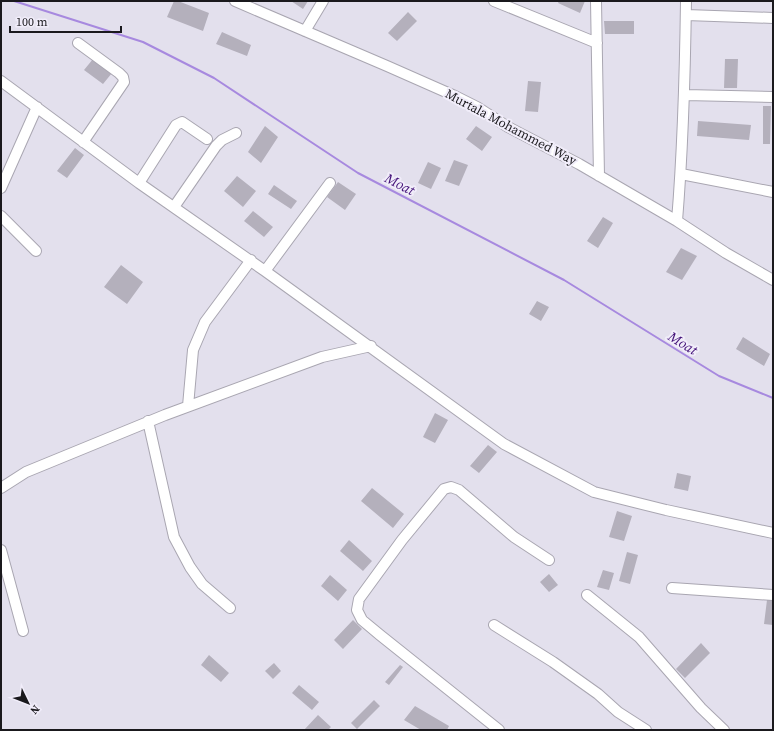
<svg xmlns="http://www.w3.org/2000/svg" width="774" height="731" viewBox="0 0 774 731" font-family="'Source Serif 4',serif">
  <style>
    .lines { fill: none; stroke-linecap: round; stroke-linejoin: round }
    .stream { stroke: #a789df; stroke-width: 2 }
    .building { fill: #b4b0bc }
    .minor-casing { stroke: #a9a6b1; stroke-width: 12 }
    .minor { stroke: #fff; stroke-width: 10 }
    .labels { text-anchor: middle; dominant-baseline: central; stroke-width: 4; stroke-linejoin: round; paint-order: stroke }
    .street-label { font-size: 13px; fill: #1a191d; stroke: #f1edfa }
    .water-label { font-size: 14px; font-style: italic; fill: #441379; stroke: #f1edfa }
  </style>
  <rect width="100%" height="100%" fill="#e3e0ed"/>
  <g class="lines">
    <path class="stream" d="M14,1L143,42L214,78L358,173L564,280L719,376L773,398"/>
  </g>
  <path class="building" d="M174,1H178L209,13L203,31L167,17Z
    M291,1H308L303,9Z
    M559,1H585L580,13L558,3Z
    M408,12L417,21L397,41L388,33Z
    M604,21H634V34H605Z
    M222,32L251,45L247,56L216,44Z
    M93,59L112,73L103,84L84,70Z
    M725,59H738L737,88H724Z
    M528,81L541,82L538,112L525,111Z
    M763,106H771L770,144H763Z
    M698,121L751,125L749,140L697,136Z
    M265,126L278,137L261,163L248,152Z
    M476,126L492,137L482,151L466,139Z
    M75,148L84,155L67,178L57,171Z
    M454,160L468,165L459,186L445,181Z
    M428,162L441,168L431,189L418,183Z
    M237,176L256,191L243,207L224,191Z
    M338,182L356,194L345,210L327,197Z
    M274,185L297,201L291,209L268,194Z
    M253,211L273,227L264,237L244,221Z
    M603,217L613,223L598,248L587,241Z
    M681,248L697,256L682,280L666,272Z
    M121,265L143,282L127,304L104,287Z
    M537,301L549,307L541,321L529,314Z
    M743,337L770,354L764,366L736,349Z
    M435,413L448,420L435,443L423,437Z
    M488,445L497,452L479,473L470,466Z
    M677,473L691,476L688,491L674,488Z
    M372,488L404,514L393,528L361,501Z
    M617,511L632,516L624,541L609,537Z
    M349,540L372,561L363,571L340,551Z
    M627,552L638,555L630,584L619,581Z
    M603,570L614,573L609,590L597,587Z
    M549,574L558,585L549,592L540,582Z
    M330,575L347,590L338,601L321,586Z
    M767,600H773V625L764,624Z
    M353,620L362,629L343,649L334,640Z
    M701,643L710,653L685,678L676,669Z
    M209,655L229,673L221,682L201,665Z
    M274,663L281,671L273,679L265,671Z
    M400,665L403,667L389,685L385,682Z
    M299,685L319,702L312,710L292,693Z
    M374,700L380,706L357,729L351,723Z
    M415,706L449,726L447,730H421L404,720Z
    M318,715L331,727L328,730H304Z"/>
  <g class="lines">
    <g class="minor-casing">
      <path id="minor" d="M235,1L387,66L455,96L477,107L508,127L579,164L677,221L726,253L773,280
        M494,1L597,43
        M596,1L599,176
        M686,15L773,18
        M305,31L323,1
        M78,43L119,73L123,77L124,82L83,142
        M1,81L139,183L265,271L504,444L594,492L666,510L773,533
        M685,95L773,97
        M681,174L773,192
        M139,183L176,125L182,122L207,139
        M1,188L37,107
        M174,207L216,146L222,140L236,133
        M1,216L36,251
        M677,221C683,148 685,75 686,1
        M265,271L330,183
        M188,406L193,350L205,322L251,260
        M148,421L174,537L190,567L202,584L230,608
        M1,488L26,472L165,415L322,357L371,346
        M1,550L23,631
        M672,588L773,595
        M587,595L639,637L701,708L724,730
        M494,625L553,662L598,694L618,712L646,730
        M499,730L380,635L362,620L357,610L359,599L402,540L444,489L451,487L459,490L514,537L549,560"/>
    </g>
    <use href="#minor" class="minor"/>
  </g>
  <g class="labels">
    <g class="street-label">
      <text transform="translate(511 127) rotate(28)">Murtala Mohammed Way</text>
    </g>
    <g class="water-label">
      <text transform="translate(400 184) rotate(27)">Moat</text>
      <text transform="translate(683 343) rotate(32)">Moat</text>
    </g>
  </g>
  <rect width="774" height="731" fill="none" stroke="#1a191d" stroke-width="4"/>
  <g transform="translate(28 703) rotate(133)" stroke="#f1edfa" stroke-width="3" paint-order="stroke">
  <path d="M0-3L7 15L0 10L-7 15Z" fill="#1a191d"/>
  <text y="-6" font-size="11" font-weight="bold" text-anchor="middle" fill="#1a191d">N</text>
  </g>
  <path d="M10 26v6h111v-6" fill="none" stroke="#1a191d" stroke-width="2"/>
  <text x="16" y="26" font-size="12" fill="#1a191d" stroke="#f1edfa" stroke-width="3" paint-order="stroke">100 m</text>
</svg>
